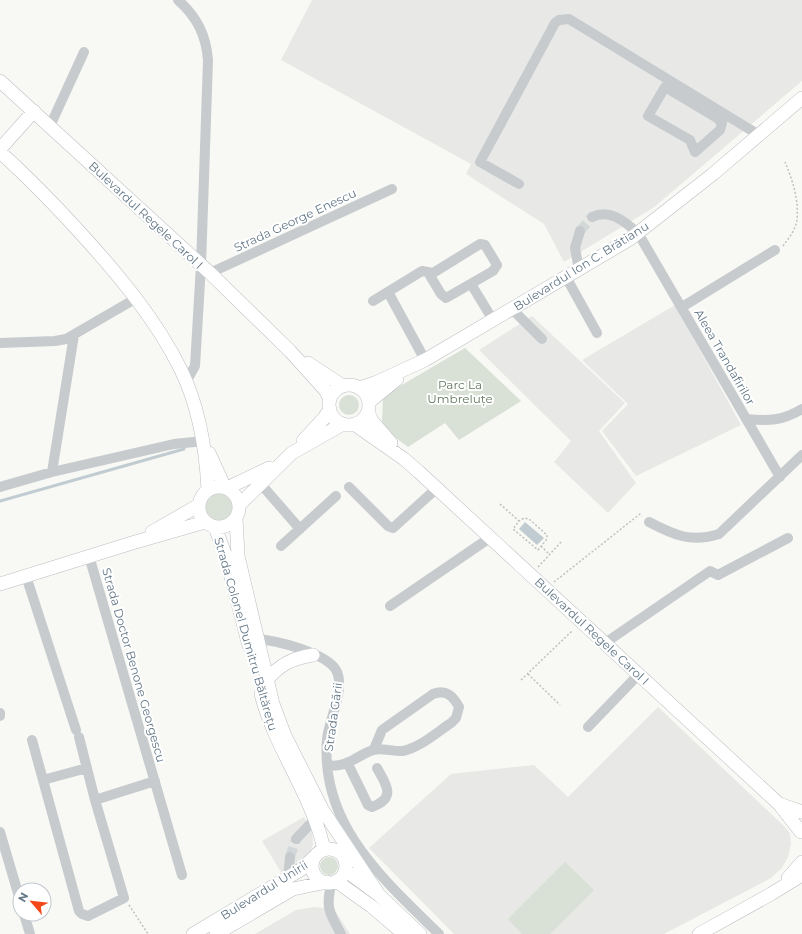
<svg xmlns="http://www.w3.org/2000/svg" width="802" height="934" viewBox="0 0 802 934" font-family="Montserrat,sans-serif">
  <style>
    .built { fill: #e8e9e7 }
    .green { fill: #d9e0d5 }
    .water { fill: #c0ccd1 }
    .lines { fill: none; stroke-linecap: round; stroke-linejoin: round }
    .stream { stroke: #c0ccd1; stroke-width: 3 }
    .minor-tunnel { stroke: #d3d8d9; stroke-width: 10; stroke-dasharray: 10 5; stroke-linecap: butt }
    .major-casing { stroke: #babec2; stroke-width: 14 }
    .path { stroke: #bec1c3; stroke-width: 1.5; stroke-dasharray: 2 2; stroke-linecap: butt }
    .minor { stroke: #c7cbce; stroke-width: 10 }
    .major { stroke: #fff; stroke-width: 13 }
    .labels { text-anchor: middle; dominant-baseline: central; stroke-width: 4; stroke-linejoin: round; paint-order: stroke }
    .street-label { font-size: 12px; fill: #647888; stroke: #fff }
    .park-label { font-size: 12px; fill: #65795f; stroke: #fff }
  </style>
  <rect width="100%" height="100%" fill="#f8f8f4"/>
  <path class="built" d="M312,0H802V81L653,208L564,262L544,224L466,174L471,164L281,60Z
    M675,305L741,425L636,476L602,431L628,404L582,360Z
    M532,316L625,403L599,431L636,483L608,513L554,462L571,441L479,350Z
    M658,707L785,827L790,834L791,844L788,857L782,868L771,878L664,934H454L369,848L451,774L534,765L568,797Z
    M304,817L312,832L313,844L310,853L306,860L284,877L262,841Z
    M314,907L334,909L350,934H255L296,910Z"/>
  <path class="green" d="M465,348L521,401L459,440L445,423L408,447L396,438L382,425L383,396Z
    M339 405a10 10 0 1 1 20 0a10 10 0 1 1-20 0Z
    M206 507a13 13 0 1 1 26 0a13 13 0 1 1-26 0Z
    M320 866a9 9 0 1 1 18 0a9 9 0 1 1-18 0Z
    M565,862L594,890L550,934H522L508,919Z"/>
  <path class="water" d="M525,522L544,538L537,545L519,529Z"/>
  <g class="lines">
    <path class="stream" d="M0,501L184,449"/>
    <path class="minor-tunnel" d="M580,231L592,217
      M290,857L296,839"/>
    <g class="major-casing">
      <path id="major" d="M0,81L210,273L290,351L326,391L330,399
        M0,149L34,111
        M0,152C30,179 58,208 85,238C121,278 157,321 181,370C199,407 206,449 208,490
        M308,363L343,386
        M329 405a20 20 0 1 1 40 0a20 20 0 1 1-40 0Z
        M359,388L375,383L425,360L630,239L713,174L802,98
        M369,402L397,379
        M368,412L372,421L391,443
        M354,424L404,459L419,472L779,804L801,832
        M303,441L324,418L330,409
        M209,453L225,488
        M199 507a20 20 0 1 1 40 0a20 20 0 1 1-40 0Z
        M227,488L269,468
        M239,505L292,453L343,424
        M236,518L238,556L273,704L285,736L322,809L379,895
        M215,527L225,554L249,646
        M152,532L199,505
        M0,584L132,543L205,522
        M266,681C279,665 292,658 313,655
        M261,694C275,749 313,796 324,850
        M779,804L802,812
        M312 866a17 17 0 1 1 34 0a17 17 0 1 1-34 0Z
        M345,870L379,895L420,934
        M788,878L802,862
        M336,881L371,906L404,934
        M193,934L302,869L314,857
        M216,934L293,889L327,882
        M699,934L771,894L802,875"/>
    </g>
    <path class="path" d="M783,246C789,238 796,229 797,219C799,199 792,179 785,162
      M500,504L519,521L513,529L538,550L547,539V535L529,519L524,518L519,521
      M541,546L550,555
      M538,567L562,541
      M554,582L640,514L642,516
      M528,674L560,705
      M521,680L573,630
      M129,905L148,934"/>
    <path class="minor" d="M178,0C197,17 206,35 208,60L201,265L195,366L186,382
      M665,87L717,118L722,123L720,130L695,152L690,140L648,116Z
      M50,126L84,52
      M519,184L480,162L555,23L559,20L569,19L759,135
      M592,217C610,208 625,222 638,233L780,477
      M579,270L575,248L580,231
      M210,273L392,189
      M566,277L597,333
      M471,284L493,320
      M388,292L425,360
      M373,301L422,271L433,273L480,244L485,245L497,265L493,271L446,298L441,294L429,274
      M682,307L775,250
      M512,309L542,339
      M0,343L55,341L66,339L135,299
      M746,419C769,421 782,421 802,409
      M52,472L74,335
      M260,483L300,529
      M0,487L52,472L174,444L204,441
      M349,487L388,526L393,528L437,488
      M649,522C674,535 691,543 719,534L802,455
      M281,546L336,496
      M89,556L182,875
      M26,576L76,730
      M390,606L491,537
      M256,639C276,640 326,653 336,670C346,688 329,719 327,739C320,825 383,879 439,934
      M605,643L710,571L718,575L788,538
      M0,713V716
      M588,727L639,674
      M32,740L79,911L82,914L88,916L124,898L95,800L79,737
      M348,764L368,805L372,807C397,798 386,784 377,768
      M328,766C351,766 354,757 373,750C381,747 394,752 403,751C421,747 437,732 451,723L456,718L459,707C453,696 446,689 433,694L382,730L374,749
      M43,780L87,768
      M95,800L155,781
      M0,832L20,900
      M296,839L315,819
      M288,877L290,857
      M332,882C325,906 329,913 341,934
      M24,914L30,934"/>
    <use href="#major" class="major"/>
  </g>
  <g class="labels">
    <g class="street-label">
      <text transform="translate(146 215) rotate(43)">Bulevardul Regele Carol I</text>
      <text transform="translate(295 220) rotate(-25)">Strada George Enescu</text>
      <text transform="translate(581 266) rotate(-32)">Bulevardul Ion C. Brătianu</text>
      <text transform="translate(725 357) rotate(60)">Aleea Trandafirilor</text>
      <text transform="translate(592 631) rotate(43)">Bulevardul Regele Carol I</text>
      <text transform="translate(246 634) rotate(74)">Strada Colonel Dumitru Băltărețu</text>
      <text transform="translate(134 665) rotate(74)">Strada Doctor Benone Georgescu</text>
      <text transform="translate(333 717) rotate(-82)">Strada Gării</text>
      <text transform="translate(264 890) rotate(-32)">Bulevardul Unirii</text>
    </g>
    <g class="park-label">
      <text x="460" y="384">Parc La<tspan x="460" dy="14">Umbreluțe</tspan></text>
    </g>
  </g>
  <g transform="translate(32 902) rotate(298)"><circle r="19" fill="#ffffff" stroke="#c1c9cf"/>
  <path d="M0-3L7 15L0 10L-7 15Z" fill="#f34819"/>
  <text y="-6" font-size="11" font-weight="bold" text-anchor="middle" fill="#647888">N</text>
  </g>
</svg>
